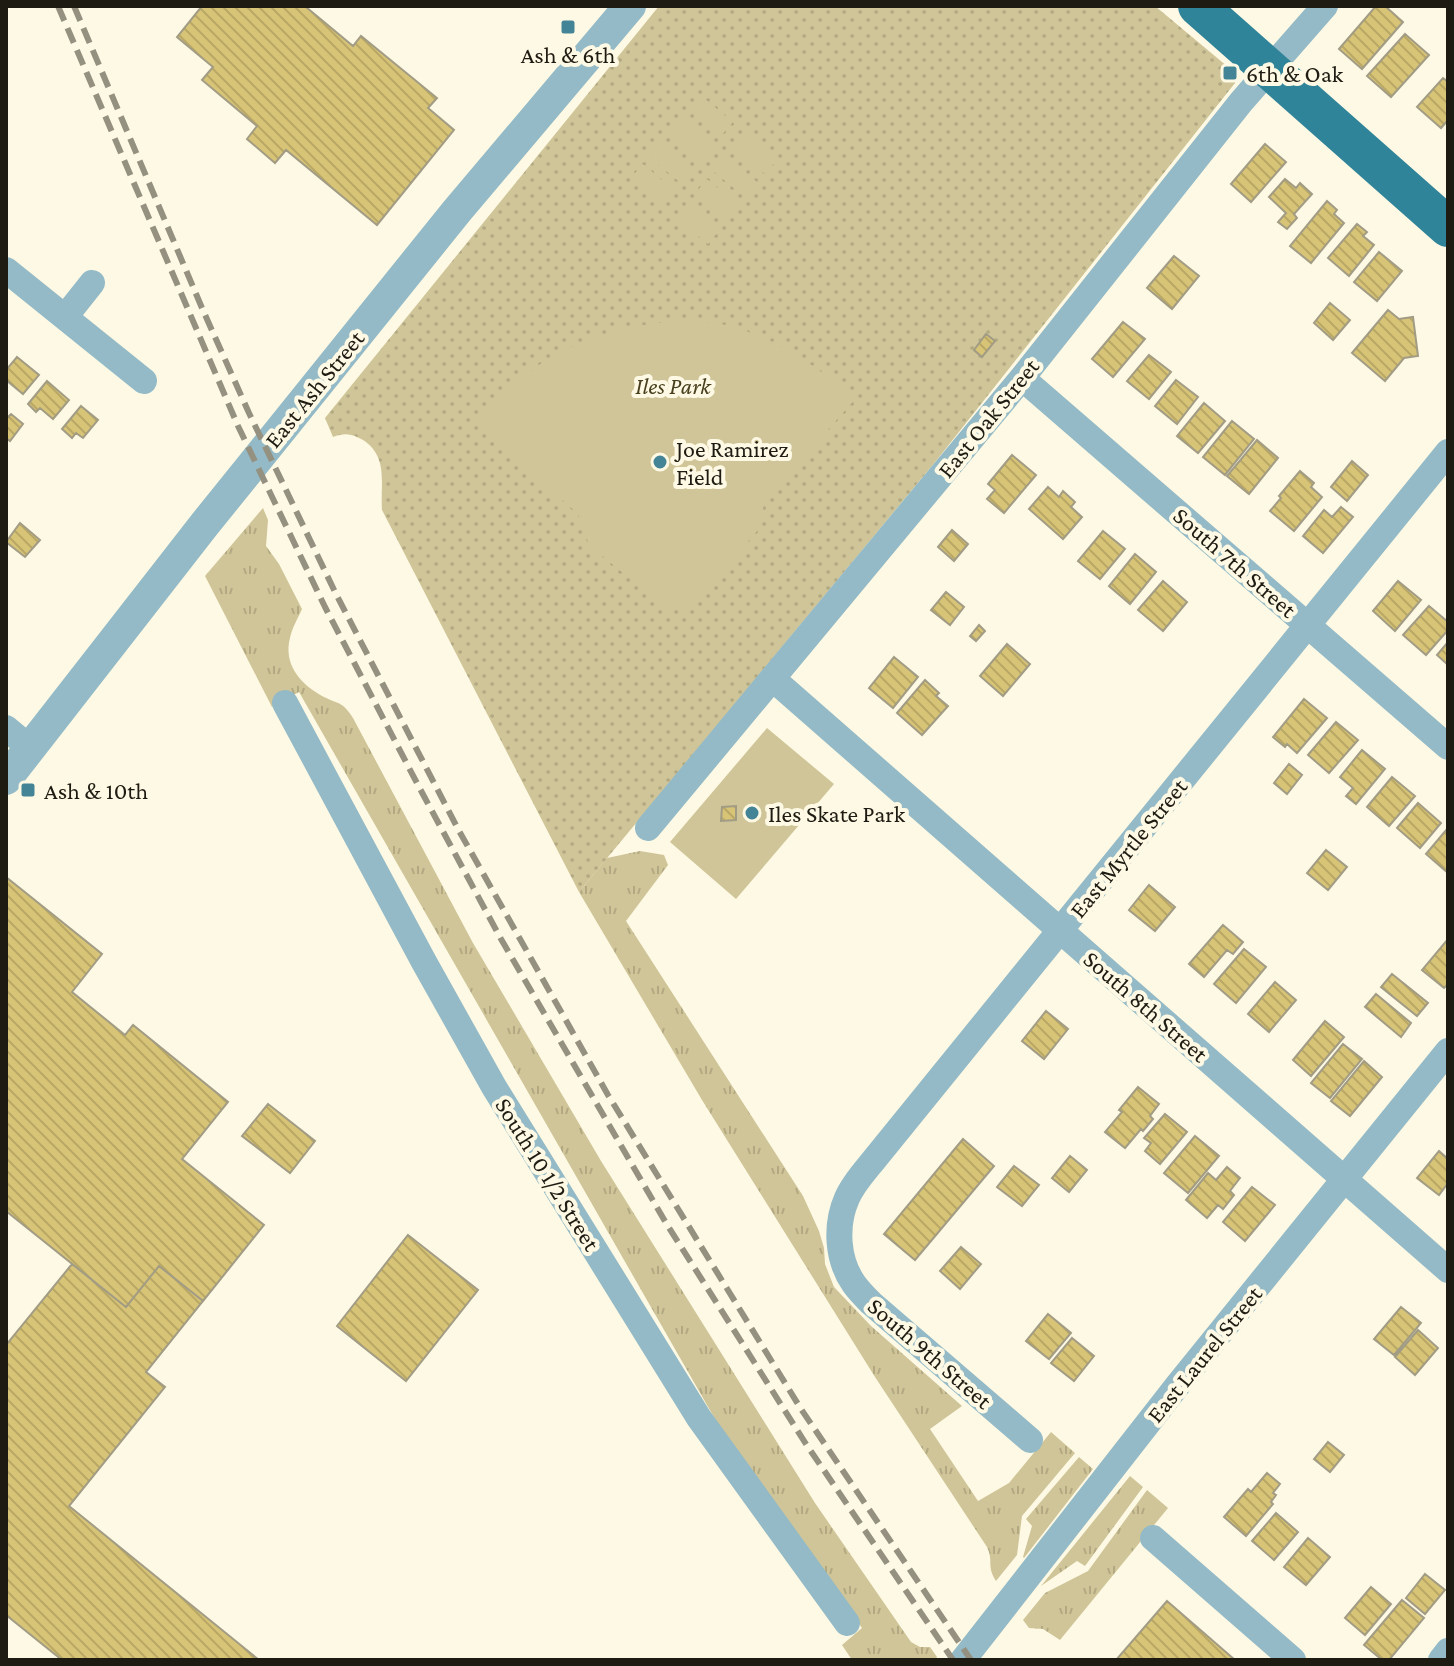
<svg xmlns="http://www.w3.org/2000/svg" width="1454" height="1666" viewBox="0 0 1454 1666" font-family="'Crimson Pro',serif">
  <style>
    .grass { fill: url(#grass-tufts) }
    .park { fill: url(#park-dots) }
    .pitch { fill: #d0c598 }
    .building { fill: url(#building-back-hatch); stroke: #a29c84; stroke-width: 2 }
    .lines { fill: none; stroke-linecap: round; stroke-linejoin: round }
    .minor { stroke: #93bac6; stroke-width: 26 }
    .tertiary { stroke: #93bac6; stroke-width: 32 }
    .primary { stroke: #30849a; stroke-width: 40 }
    .rail { stroke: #959181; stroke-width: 6; stroke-dasharray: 16 8; stroke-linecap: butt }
    .poi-dot { fill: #438496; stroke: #fef9e4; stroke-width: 3 }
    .labels { text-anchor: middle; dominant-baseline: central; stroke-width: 8; stroke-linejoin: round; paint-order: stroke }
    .poi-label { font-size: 24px; fill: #1e1b12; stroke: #fef9e4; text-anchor: start }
    .park-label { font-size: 24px; font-style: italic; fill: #473f1d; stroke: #fef9e4 }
    .street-label { font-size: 24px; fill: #1e1b12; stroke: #fef9e4 }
  </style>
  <defs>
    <pattern id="grass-tufts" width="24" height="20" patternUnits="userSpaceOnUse" patternTransform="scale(2)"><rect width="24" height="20" fill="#d0c598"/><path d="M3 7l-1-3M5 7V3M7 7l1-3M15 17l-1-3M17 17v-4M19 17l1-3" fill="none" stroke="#b2a982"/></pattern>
    <pattern id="park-dots" width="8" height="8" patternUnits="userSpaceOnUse" patternTransform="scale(2)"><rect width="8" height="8" fill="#d0c598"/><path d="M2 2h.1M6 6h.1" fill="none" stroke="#b2a982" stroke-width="1.8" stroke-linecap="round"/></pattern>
    <pattern id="building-back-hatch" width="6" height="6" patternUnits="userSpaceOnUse" patternTransform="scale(2)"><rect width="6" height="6" fill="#d8c476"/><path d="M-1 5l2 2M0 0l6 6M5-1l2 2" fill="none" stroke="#b9a865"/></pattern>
  </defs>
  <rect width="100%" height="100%" fill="#fef9e4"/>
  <path class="grass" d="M263,508L268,520L266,546L279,564L302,609C298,618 292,628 290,638C283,665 301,685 324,697C340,705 342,701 353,718L473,943L601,1161L815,1503L911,1642L920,1647H930L937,1657L935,1660H852L842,1645L862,1628L723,1433L299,692L272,707L205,576Z
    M640,851L664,855L668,865L626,921L803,1196L819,1231L824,1248L825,1264L834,1287L871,1326L962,1406L930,1429L978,1501L1009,1483L1051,1432L1075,1453L1022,1516L1017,1555L996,1581C986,1565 994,1562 987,1547L875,1377L702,1100L579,892L607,858Z
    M1079,1457L1093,1469L1024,1558L1023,1557L1032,1526L1026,1519Z
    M1130,1476L1143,1487L1085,1566L1077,1561L1041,1586Z
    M1147,1490L1168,1508L1060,1640L1043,1629L1029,1628L1023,1620L1045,1593L1088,1571Z"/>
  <path class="park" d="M659,6H1155L1234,72L1235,83L936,461L579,892L382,510C380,484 389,457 363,440C353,434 345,432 333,437L325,418Z"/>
  <path class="pitch" d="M700,95L733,122L720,137L688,110Z
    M681,118L714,145L701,160L668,133Z
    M745,131L778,159L765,174L732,147Z
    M662,141L695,169L682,184L649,157Z
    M726,155L758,183L746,198L713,171Z
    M643,164L675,191L663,207L630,179Z
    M707,179L740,206L727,221L695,194Z
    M688,202L720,229L708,244L675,217Z
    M686,320C701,322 716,322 730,326C779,339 817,368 856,398L765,501L757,531L693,607L668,610L589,545L578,514L475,422C491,406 507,389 525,375C574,337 626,325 686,320Z
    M767,728L834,784L736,899L670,842Z"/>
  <path class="building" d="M202,6H307L306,7L353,46L361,36L437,98L428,108L454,130L377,225L286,150L275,163L247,139L257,126L202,80L213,67L177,37Z
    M1376,6H1385L1403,22L1362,69L1339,49Z
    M1405,34L1429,55L1391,97L1367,76Z
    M1443,78L1448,82V120L1441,128L1417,107Z
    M1265,144L1286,162L1251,202L1231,184Z
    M1285,179L1296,188L1300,183L1312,194L1294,214L1297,218L1287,229L1278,222L1286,213L1269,197Z
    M1327,201L1337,210L1334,214L1344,223L1311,263L1290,246Z
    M1357,224L1367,232L1363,236L1374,245L1349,276L1328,258Z
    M1379,252L1402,271L1377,301L1354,282Z
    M1174,256L1199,276L1172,309L1147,288Z
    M1330,303L1350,320L1333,340L1314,323Z
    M1388,310L1399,319L1413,317L1418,356L1404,358L1385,381L1352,353Z
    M1123,322L1145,339L1113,377L1092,359Z
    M986,334L995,341L982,357L974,350Z
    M1149,355L1171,372L1149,399L1127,381Z
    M17,357L39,375L23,394L6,380V370Z
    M1176,380L1198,397L1177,424L1155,406Z
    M47,381L69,400L53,419L40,408L36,412L28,404Z
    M1204,403L1225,421L1198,453L1177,436Z
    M81,406L98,420L83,438L76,433L72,438L62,429Z
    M11,414L23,424L10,441L6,438V419Z
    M1232,421L1254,439L1225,475L1203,457Z
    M1257,440L1278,458L1249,494L1227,476Z
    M1012,455L1036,475L1004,513L987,499L995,490L988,484Z
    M1352,461L1368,475L1347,501L1331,487Z
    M1300,471L1314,483L1311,487L1322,497L1294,531L1270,511L1281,498L1279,496Z
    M1048,487L1059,497L1063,491L1075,502L1071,507L1082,517L1063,539L1029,509Z
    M1341,507L1353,517L1323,553L1303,536L1324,510L1332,517Z
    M20,523L40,540L25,557L6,542Z
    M952,530L968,544L954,561L938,547Z
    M1103,531L1125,549L1100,579L1078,561Z
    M1135,554L1156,572L1130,604L1109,586Z
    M1163,581L1187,602L1163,631L1138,610Z
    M1398,581L1421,600L1395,631L1373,611Z
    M946,592L964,607L950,625L931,610Z
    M1429,606L1448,622V630L1426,655L1403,635Z
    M979,625L985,631L976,641L970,636Z
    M1448,642V665L1437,655Z
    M1007,644L1030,664L1003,696L980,676Z
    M894,657L918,677L893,708L869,688Z
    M925,680L939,693L936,696L948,706L922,735L897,713Z
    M1304,699L1327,718L1297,753L1287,744L1285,747L1273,737Z
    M1336,722L1358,740L1329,773L1308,755Z
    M1362,750L1385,769L1356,804L1346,796L1353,788L1340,777Z
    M1289,764L1302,775L1287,794L1274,783Z
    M1392,777L1415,796L1389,826L1367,807Z
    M1418,803L1441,823L1420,848L1397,828Z
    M736,806V820L721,821L722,807Z
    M1447,829H1448V873L1426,854Z
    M1326,850L1347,867L1328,890L1307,873Z
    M6,877L102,954L72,992L125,1035L133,1025L228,1102L182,1159L264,1225L203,1301L159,1266L126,1307L6,1211Z
    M1149,885L1175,907L1155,931L1129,910Z
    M1223,925L1243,942L1233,954L1227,950L1204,977L1189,964Z
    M1448,939V984L1444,988L1422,970Z
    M1244,949L1266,967L1236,1003L1214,984Z
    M1392,974L1428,1003L1417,1016L1381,987Z
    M1275,982L1296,1000L1269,1032L1248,1014Z
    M1376,994L1411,1023L1401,1037L1365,1007Z
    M1046,1011L1068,1029L1044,1059L1022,1041Z
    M1325,1021L1344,1037L1311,1076L1293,1060Z
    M1343,1044L1362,1059L1330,1098L1311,1083Z
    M1364,1061L1382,1077L1350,1116L1331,1101Z
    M1138,1087L1159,1104L1150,1116L1153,1119L1143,1131L1141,1129L1125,1148L1105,1132L1122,1112L1119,1110Z
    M268,1104L315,1141L290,1173L242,1136Z
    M1165,1114L1187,1132L1160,1164L1145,1151L1151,1143L1144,1138Z
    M1195,1136L1219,1156L1188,1193L1164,1173Z
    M963,1139L994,1166L915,1260L884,1234Z
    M1439,1151L1448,1159V1183L1439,1195L1417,1178Z
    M1070,1156L1087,1170L1069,1192L1052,1178Z
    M1014,1166L1039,1185L1022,1206L997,1187Z
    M1227,1167L1240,1178L1230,1191L1234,1195L1223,1209L1218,1205L1207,1218L1186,1200L1208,1173L1216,1180Z
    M1252,1187L1275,1205L1245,1241L1223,1222Z
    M408,1235L478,1290L406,1381L337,1326Z
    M961,1247L981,1264L960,1289L940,1271Z
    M72,1264L126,1307L159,1266L203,1301L146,1372L165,1387L69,1506L259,1660H62L6,1615V1345Z
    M1401,1307L1421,1323L1394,1355L1374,1339Z
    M1048,1314L1071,1333L1049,1359L1026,1341Z
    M1418,1330L1438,1348L1415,1375L1395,1357Z
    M1072,1338L1094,1356L1074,1381L1051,1363Z
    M1328,1442L1344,1455L1330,1472L1314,1459Z
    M1267,1473L1280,1484L1273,1493L1276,1495L1271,1502L1273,1504L1246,1536L1224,1517L1248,1489L1251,1492Z
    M1276,1513L1298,1532L1274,1560L1252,1541Z
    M1308,1538L1330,1557L1306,1585L1284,1567Z
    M1425,1574L1445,1590L1425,1614L1406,1598Z
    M1371,1587L1391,1604L1365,1635L1345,1618Z
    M1402,1600L1424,1618L1389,1660H1382L1364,1645Z
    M1167,1601L1235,1660H1116Z"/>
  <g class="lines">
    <path class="minor" d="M6,270L144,381
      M65,317L92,283
      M1022,378L1448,747
      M773,679L1448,1270
      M285,703L424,962L494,1087L699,1418L847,1623
      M6,728L30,748
      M648,828L1022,378L1241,102L1325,6
      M1030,1440L871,1303C865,1297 859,1291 854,1284C837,1260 835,1225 847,1198C853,1184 864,1172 873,1161L1448,452
      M1153,1538L1293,1660
      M963,1660L1177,1386L1448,1051
      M1441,1660L1448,1651"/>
    <path class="tertiary" d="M6,779L204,525L456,212L630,6"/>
    <path class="primary" d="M1198,6L1448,227"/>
    <path class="rail" d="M58,6L238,426L325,607L419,787L501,939L666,1223L806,1444L953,1660
      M74,6L202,308L249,413L336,594L458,829L608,1095L801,1409L971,1660"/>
  </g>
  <g class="poi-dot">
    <rect x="560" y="19" width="16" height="16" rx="4"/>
    <rect x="1222" y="65" width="16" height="16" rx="4"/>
    <circle cx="660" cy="462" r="8"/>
    <rect x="20" y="782" width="16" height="16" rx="4"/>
    <circle cx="752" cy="813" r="8"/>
  </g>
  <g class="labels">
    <g class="poi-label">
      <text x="568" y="54" text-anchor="middle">Ash &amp; 6th</text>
      <text x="1246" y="73">6th &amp; Oak</text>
      <text x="676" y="448">Joe Ramirez<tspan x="676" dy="28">Field</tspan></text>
      <text x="44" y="790">Ash &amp; 10th</text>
      <text x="768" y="813">Iles Skate Park</text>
    </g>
    <g class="park-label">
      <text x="673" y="385">Iles Park</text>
    </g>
    <g class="street-label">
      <text transform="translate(314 389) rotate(-51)">East Ash Street</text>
      <text transform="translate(988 418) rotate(-51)">East Oak Street</text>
      <text transform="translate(1235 562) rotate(41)">South 7th Street</text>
      <text transform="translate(1128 848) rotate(-51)">East Myrtle Street</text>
      <text transform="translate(1146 1006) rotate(41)">South 8th Street</text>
      <text transform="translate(548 1174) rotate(58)">South 10 1/2 Street</text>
      <text transform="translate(930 1353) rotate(41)">South 9th Street</text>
      <text transform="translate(1204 1354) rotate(-51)">East Laurel Street</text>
    </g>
  </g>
  <rect width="1454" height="1666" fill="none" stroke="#1e1b12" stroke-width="16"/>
</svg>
